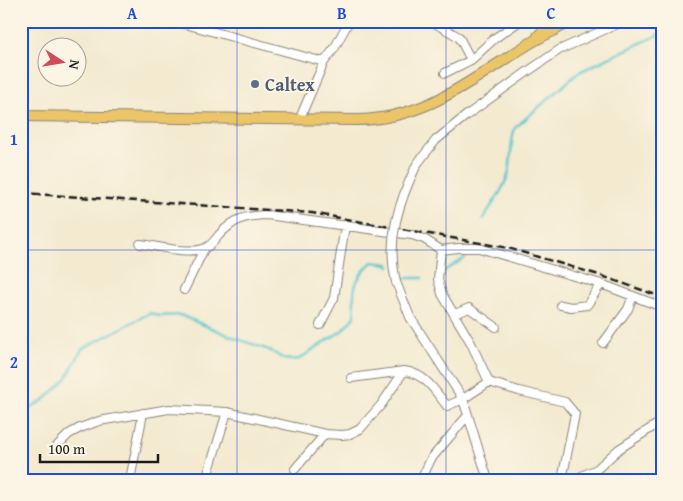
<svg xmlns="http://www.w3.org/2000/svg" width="683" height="501" viewBox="0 0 683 501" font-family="'Gentium Book Plus',serif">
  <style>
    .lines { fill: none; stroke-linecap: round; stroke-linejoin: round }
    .stream { stroke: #58c6ce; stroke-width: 2.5 }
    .minor-casing { stroke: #888376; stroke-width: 10 }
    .major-casing { stroke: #888376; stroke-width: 12 }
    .minor { stroke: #fff; stroke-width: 8 }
    .major { stroke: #ecc569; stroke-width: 10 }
    .rail { stroke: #1c1c1c; stroke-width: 2.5; stroke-dasharray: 8 4; stroke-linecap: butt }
    .minor-bridge-casing { stroke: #888376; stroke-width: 10; stroke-linecap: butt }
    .minor-bridge { stroke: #fff; stroke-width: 8 }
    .grid { fill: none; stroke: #1d4ed8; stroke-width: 1; stroke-opacity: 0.55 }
    .service-dot { fill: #5c6f8a; stroke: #fcf5e5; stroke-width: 2 }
    .labels { text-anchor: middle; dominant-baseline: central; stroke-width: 4; stroke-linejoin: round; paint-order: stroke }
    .service-label { font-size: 18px; font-weight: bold; fill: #4e5e75; stroke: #fcf5e5; text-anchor: start }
    .neatline { fill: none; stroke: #1d4ed8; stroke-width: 2 }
    .grid-label { font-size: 16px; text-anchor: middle; font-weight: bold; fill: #1d4ed8 }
  </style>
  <rect width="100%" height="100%" fill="#fcf5e5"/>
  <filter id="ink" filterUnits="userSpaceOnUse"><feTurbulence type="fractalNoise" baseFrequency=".02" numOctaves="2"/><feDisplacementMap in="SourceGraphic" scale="10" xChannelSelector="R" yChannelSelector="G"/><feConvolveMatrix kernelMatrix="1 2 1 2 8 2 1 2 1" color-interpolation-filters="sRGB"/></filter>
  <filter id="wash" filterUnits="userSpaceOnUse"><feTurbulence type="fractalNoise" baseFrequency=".0096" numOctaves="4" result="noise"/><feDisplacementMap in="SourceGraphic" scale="20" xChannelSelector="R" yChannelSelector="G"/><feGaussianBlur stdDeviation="1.12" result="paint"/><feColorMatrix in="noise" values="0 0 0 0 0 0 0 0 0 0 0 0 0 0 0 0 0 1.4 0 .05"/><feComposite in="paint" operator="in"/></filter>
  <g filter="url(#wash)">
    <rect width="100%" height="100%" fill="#f3ead0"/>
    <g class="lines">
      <path class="stream" d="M483,219C492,204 505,188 509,171C512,156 510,142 515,128L579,72L662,33
        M444,271L465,258
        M398,274L403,278H422
        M21,412L43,401L66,379L82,349L150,313L160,316L180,315L235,338L269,350L284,359L290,360L299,359L343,330L355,316C352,291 353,279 372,262L388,264L390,266"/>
    </g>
  </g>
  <g filter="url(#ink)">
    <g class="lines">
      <g class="minor-casing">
        <path id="minor" d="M139,21L178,22L324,62
          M431,21L459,37L471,60
          M445,73L471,60L495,38L520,21
          M300,118L324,62L334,49L349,21
          M417,164L436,140L467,115L527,72L559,50L624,21
          M140,244C157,246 190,255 205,248C211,246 215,240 219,235C235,218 245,216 267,215L412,235L424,239L441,250
          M396,282L410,317L463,399L488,480
          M184,290L204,249
          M561,305L571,307L587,305L601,284
          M455,314L469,308L496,327
          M320,325L334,298L345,225
          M603,343L628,309L633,296
          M351,378L404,371
          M489,382L519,391L565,402L575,414L562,480
          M57,446L69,434L80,428L99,421L169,409L227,412L325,434L342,435L350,434L360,429L381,405L404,371C426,374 434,390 447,406L463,399L489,382L471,343L442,294L438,279L441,250L458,248H479L601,284L662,307
          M295,469L325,434
          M130,480L143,413
          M206,480L227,412
          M421,480L431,459L468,415
          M573,480L597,469L619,449L662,421"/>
      </g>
      <g class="major-casing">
        <path id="major" d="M538,36L553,21
          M21,116L356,120C425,119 468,82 524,47C539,37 555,31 570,21"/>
      </g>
      <use href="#minor" class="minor"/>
      <use href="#major" class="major"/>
      <path class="rail" d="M21,193L312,213L508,248L599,275L662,297"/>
      <g class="minor-bridge-casing">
        <path id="minor-bridge" d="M396,282C386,239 399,202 417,164"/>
      </g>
      <use href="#minor-bridge" class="minor-bridge"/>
    </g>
  </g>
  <path class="grid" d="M237,21V480M446,21V480M21,250H662"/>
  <circle class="service-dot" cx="255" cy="84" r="5"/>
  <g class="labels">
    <g class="service-label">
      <text x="265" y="84">Caltex</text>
    </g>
  </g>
  <rect width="683" height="501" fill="none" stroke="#fcf5e5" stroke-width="55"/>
  <g transform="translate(62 62) rotate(102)"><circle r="24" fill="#fcf5e5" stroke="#a29e95"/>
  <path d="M0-4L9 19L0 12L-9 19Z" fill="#d1495b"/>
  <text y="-8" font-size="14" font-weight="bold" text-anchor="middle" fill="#1c1c1c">N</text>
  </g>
  <path d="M40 454v8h118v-8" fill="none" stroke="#1c1c1c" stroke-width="2.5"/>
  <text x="48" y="454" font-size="15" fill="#1c1c1c" stroke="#fcf5e5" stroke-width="4" paint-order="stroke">100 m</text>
  <rect x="28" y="28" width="628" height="446" class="neatline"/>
  <g class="grid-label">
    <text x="132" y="19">A</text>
    <text x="342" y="19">B</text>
    <text x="551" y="19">C</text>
    <text x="14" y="145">1</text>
    <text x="14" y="368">2</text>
  </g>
</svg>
